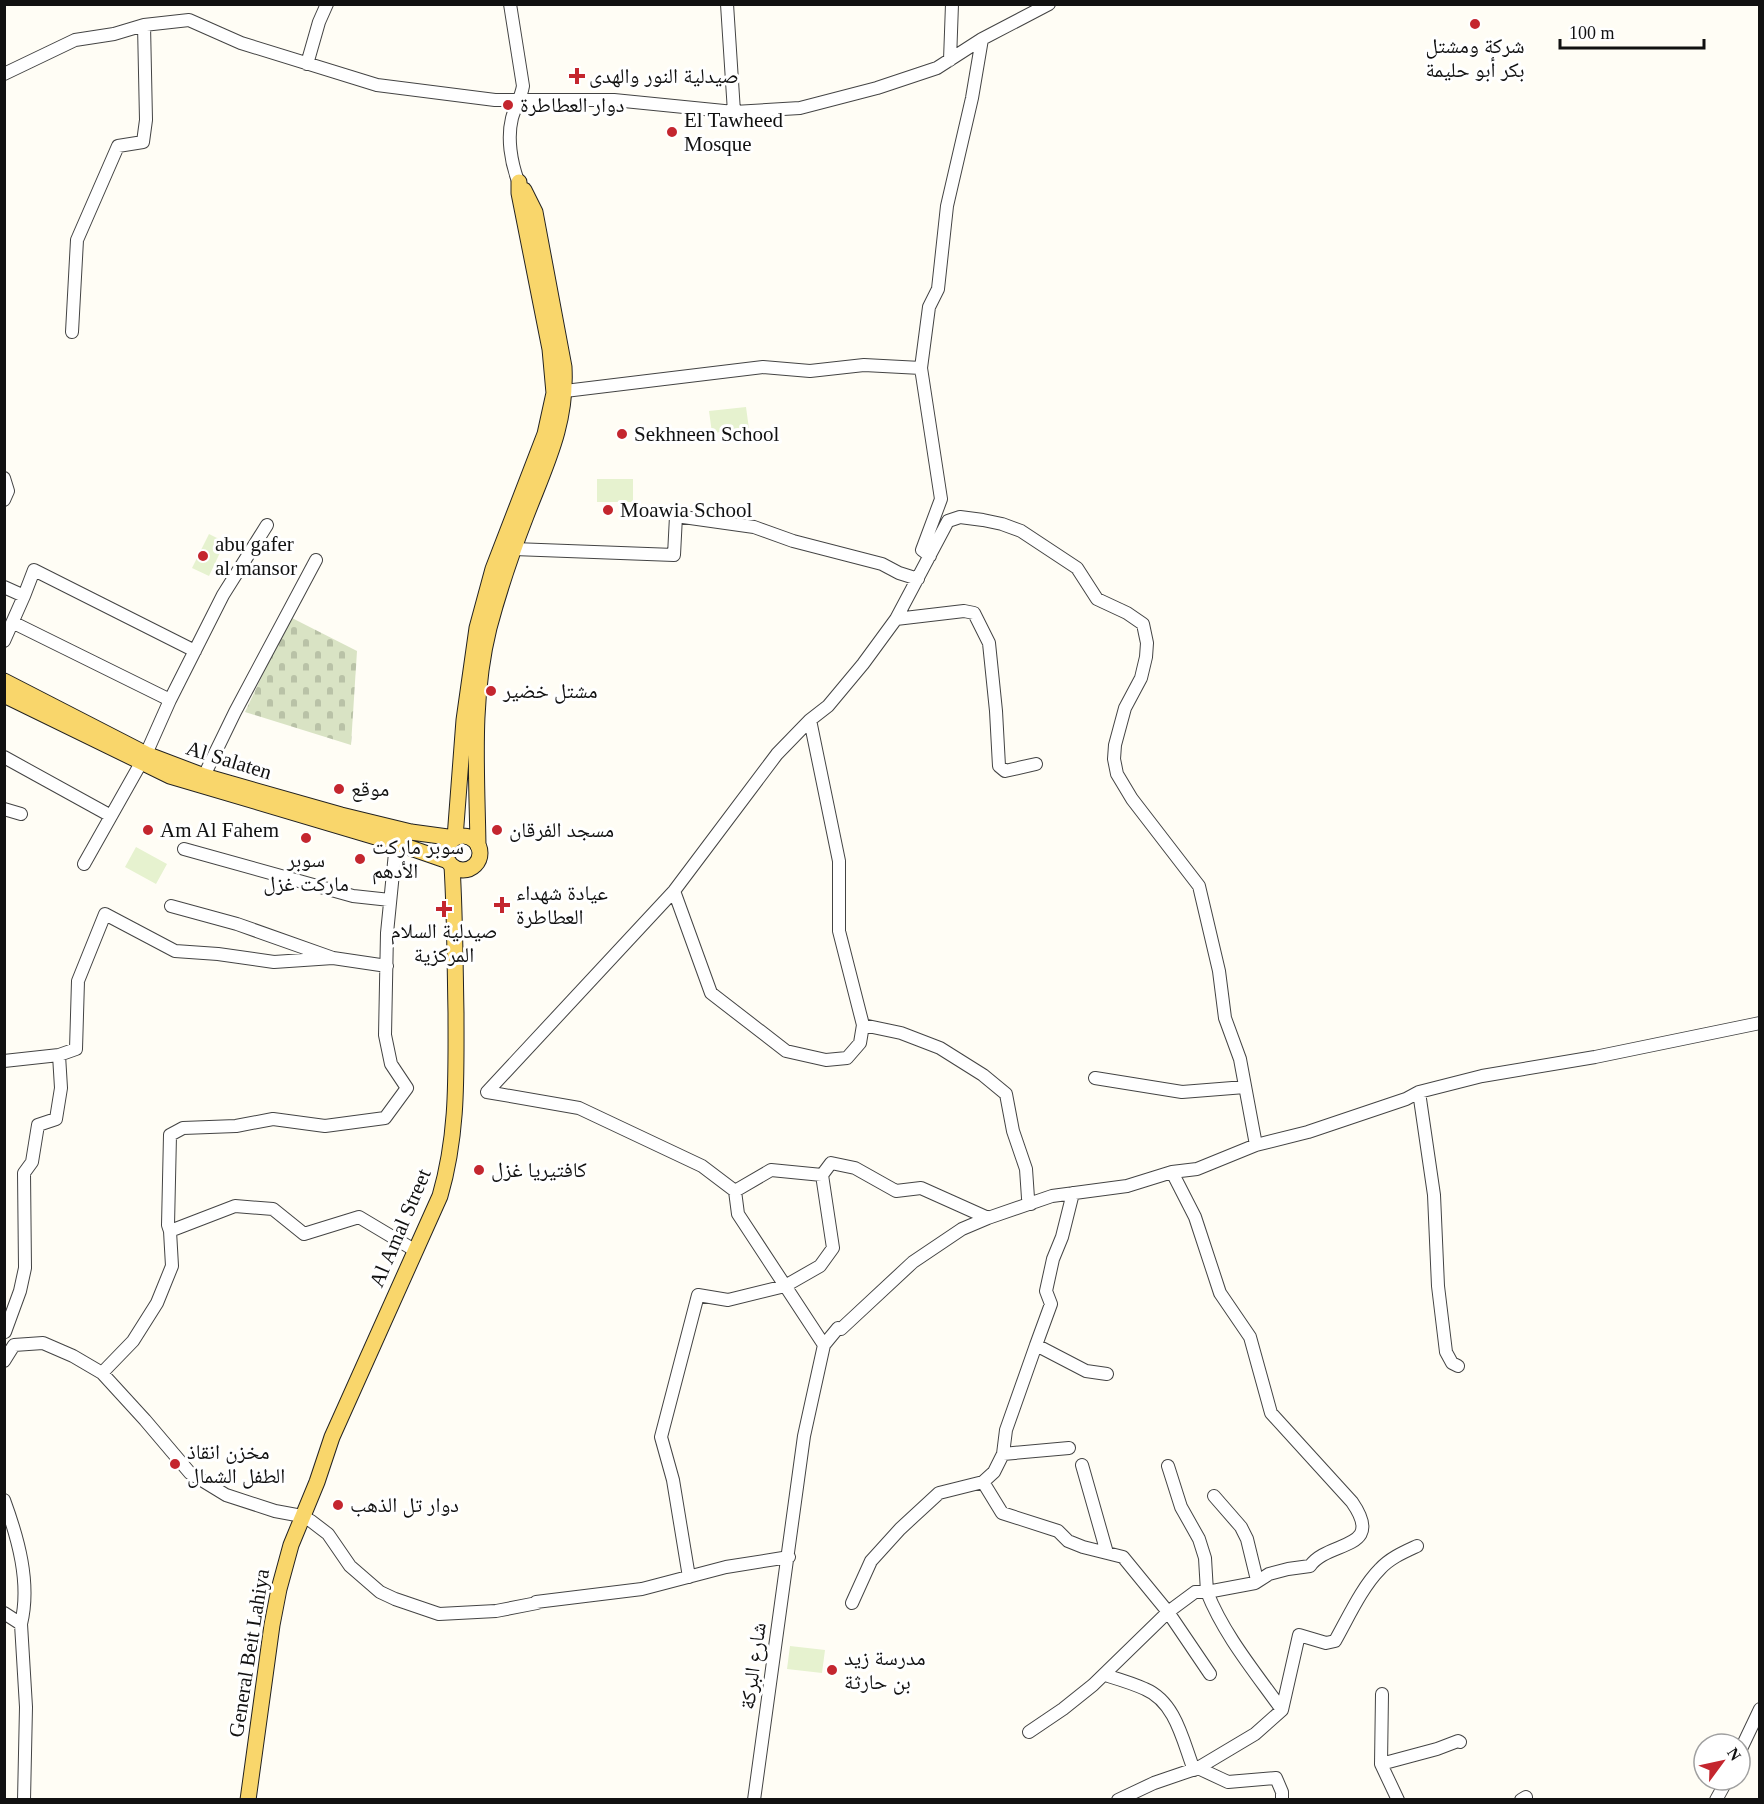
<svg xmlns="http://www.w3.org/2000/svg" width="1764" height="1804" viewBox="0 0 1764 1804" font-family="'Times New Roman','Noto Naskh Arabic',serif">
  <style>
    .cemetery { fill: url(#cemetery-stones) }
    .pitch { fill: #e6f2cf }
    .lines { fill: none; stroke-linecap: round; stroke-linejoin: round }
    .minor-casing { stroke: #444; stroke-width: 14 }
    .major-casing { stroke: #222; stroke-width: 17 }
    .minor { stroke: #fff; stroke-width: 12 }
    .major { stroke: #f9d66b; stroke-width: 15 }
    .poi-dot { fill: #c4262e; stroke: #fff; stroke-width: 2 }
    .labels { text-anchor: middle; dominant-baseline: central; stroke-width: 6; stroke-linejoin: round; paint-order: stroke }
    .poi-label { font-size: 21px; fill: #111; stroke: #fff; text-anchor: start }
    .street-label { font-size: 21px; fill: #111; stroke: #fff }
  </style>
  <defs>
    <pattern id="cemetery-stones" width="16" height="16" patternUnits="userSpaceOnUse" patternTransform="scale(1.5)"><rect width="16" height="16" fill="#d9e3c4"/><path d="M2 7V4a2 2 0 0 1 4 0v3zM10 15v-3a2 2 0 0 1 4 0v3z" fill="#b9c2a7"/></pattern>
  </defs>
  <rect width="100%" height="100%" fill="#fffdf5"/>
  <path class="cemetery" d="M290,617L357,651L351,745L245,712Z"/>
  <path class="pitch" d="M746,407L749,429L712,433L709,411Z
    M597,479H633V502H597Z
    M209,534L225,542L209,576L192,568Z
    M136,847L167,864L156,884L125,867Z
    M790,1646L825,1650L822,1673L787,1669Z"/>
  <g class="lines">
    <g class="minor-casing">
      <path id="minor" d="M510,4L523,86C521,98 515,107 512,118C507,138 511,162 518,181
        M727,4L734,112
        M950,60L952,4
        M307,64L319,22L327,4
        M4,74L75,40L114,34L144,25L189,20L241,43L377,85L495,100H614L734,112L800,108L877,88L937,68L982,39L1049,4
        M72,332L77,240L118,146L143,142L146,120L144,25
        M565,391L763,367L810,371L864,365L921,368
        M4,478L8,491L4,500
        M514,549L674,555L676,516L754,527L793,541L882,564L899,573L918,579
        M930,556L922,550L941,499L921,368L929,307L938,289L947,206L972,98L982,39
        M4,587L24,596L4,641
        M24,596L34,570L195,651
        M896,619L964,611L974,613L989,643L996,711L999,766L1005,771L1036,764
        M14,623L170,700
        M4,757L111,816
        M201,782L235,712L316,560
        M4,809L21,814
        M184,849L353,896L390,900
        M84,864L146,754L170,700L223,595L267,525
        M674,891L711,993L786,1051L826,1060L847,1058L860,1043L863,1025L839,931V861L810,720
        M171,906L237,924L333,958L387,966
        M863,1025L901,1033L940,1048L983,1075L1006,1094L1013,1131L1026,1169L1028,1198L1031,1204
        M4,1061L59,1055L76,1049L78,981L105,914L175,951L218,954L274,962L333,958
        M1095,1078L1182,1092L1245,1087
        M487,1092L674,891L777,754L810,720L828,706L863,664L896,619L948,521L960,517L983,520L1002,524L1021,531L1077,568L1097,599L1127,613L1143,624L1147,643L1146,657L1141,678L1125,708L1115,745L1114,759L1117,774L1132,799L1199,886L1219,971L1225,1018L1240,1059L1256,1145
        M487,1092L579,1108L702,1166L735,1191L738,1214L824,1345
        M1419,1092L1434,1195L1438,1286L1446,1352L1452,1363L1458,1366
        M735,1191L771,1170L822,1175L831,1163L855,1168L896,1191L921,1188L988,1218
        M170,1231L168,1225L170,1135L183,1128L236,1126L273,1119L325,1126L385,1118L407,1088L391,1064L385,1035L387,933L396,843
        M5,1332L20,1291L25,1268L24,1173L32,1162L38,1125L56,1119L61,1088L59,1055
        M1036,1345L1051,1304L1046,1291L1053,1259L1062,1237L1073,1193
        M4,1361L14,1345L43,1343L73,1356L102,1373L145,1420L190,1473L226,1495L275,1511L302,1516L311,1521L328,1534L350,1566L380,1592L395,1599L439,1614L496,1611L537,1603L536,1602L642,1589L726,1567L789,1557
        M102,1373L133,1341L157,1303L172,1266L170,1231L235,1206L273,1209L304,1234L359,1217L416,1251
        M1003,1454L1069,1448
        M1082,1465L1107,1553
        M1168,1466L1181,1507L1199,1539L1205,1558L1207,1592L1255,1583L1269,1574L1288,1569L1310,1566C1328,1540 1386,1551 1352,1502L1271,1413L1250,1337L1220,1293L1195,1217L1172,1172
        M983,1482L1002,1513L1058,1531L1068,1541L1083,1547L1123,1557L1168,1612L1093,1685L1063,1709L1029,1732
        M1214,1496L1241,1527L1247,1539L1257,1580
        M4,1500C18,1538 31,1583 21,1624L26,1707L24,1800
        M689,1577L673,1480L661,1437L698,1295L728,1300L785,1286L820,1266L833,1248L822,1175
        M852,1603L871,1561L900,1529L939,1493L983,1482L994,1472L1003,1454L1006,1430L1036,1345L1086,1371L1107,1374
        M4,1613L21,1624
        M1210,1674L1168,1612L1195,1592H1207C1224,1635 1255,1672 1282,1710
        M1105,1675C1118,1679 1132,1683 1145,1689C1176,1702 1183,1742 1194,1770
        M1740,1751L1760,1709
        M1381,1764L1382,1694
        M1198,1768L1228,1782L1276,1778L1282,1792V1800
        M754,1800L804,1436L824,1345L838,1328L841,1329L913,1262L962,1229L988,1218L1052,1196L1127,1186L1172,1172L1197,1169L1256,1145L1308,1132L1406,1099L1419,1092L1482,1076L1595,1057L1760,1023
        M1118,1800L1154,1783L1198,1768L1255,1734L1282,1710L1299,1635L1326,1643L1335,1641C1348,1618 1362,1587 1380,1569C1390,1558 1404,1552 1417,1546
        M1398,1800L1381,1764L1437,1749L1458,1741L1460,1742
        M1521,1800L1526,1797
        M1716,1800L1727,1780"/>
    </g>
    <g class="major-casing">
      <path id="major" d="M4,681L146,754L204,776L341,815L411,832L455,838L464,720L477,628L493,569L545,434L554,393L550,349L519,193V182
        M4,695L170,776L396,843L448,861
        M446 853a17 17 0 1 1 34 0a17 17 0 1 1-34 0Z
        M478,846C477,773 471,700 489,628C499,590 512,552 526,516C546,464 567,424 564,367L535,212L524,190
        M248,1800L272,1625L279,1589L291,1545L317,1482L332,1437L440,1196C458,1134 456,1077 456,1013C455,964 455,915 452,866"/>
    </g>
    <use href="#minor" class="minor"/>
    <use href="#major" class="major"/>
  </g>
  <g class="poi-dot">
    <circle cx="1475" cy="24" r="6"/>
    <path d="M574 67h6v6h6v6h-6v6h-6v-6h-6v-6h6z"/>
    <circle cx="508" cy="105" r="6"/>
    <circle cx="672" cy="132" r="6"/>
    <circle cx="622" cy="434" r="6"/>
    <circle cx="608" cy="510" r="6"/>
    <circle cx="203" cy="556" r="6"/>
    <circle cx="491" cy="691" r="6"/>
    <circle cx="339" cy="789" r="6"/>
    <circle cx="148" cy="830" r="6"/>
    <circle cx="497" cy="830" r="6"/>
    <circle cx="306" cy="838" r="6"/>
    <circle cx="360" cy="859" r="6"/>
    <path d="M499 896h6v6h6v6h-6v6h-6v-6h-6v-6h6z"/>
    <path d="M441 900h6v6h6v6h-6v6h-6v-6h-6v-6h6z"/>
    <circle cx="479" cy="1170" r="6"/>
    <circle cx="175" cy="1464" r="6"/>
    <circle cx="338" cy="1505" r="6"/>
    <circle cx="832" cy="1670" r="6"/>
  </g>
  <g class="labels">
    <g class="poi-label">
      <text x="1475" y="46" text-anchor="middle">شركة ومشتل<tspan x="1475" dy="24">بكر أبو حليمة</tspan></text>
      <text x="589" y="76">صيدلية النور والهدى</text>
      <text x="520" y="105">دوار العطاطرة</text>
      <text x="684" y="120">El Tawheed<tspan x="684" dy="24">Mosque</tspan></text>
      <text x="634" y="434">Sekhneen School</text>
      <text x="620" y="510">Moawia School</text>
      <text x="215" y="544">abu gafer<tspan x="215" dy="24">al mansor</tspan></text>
      <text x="503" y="691">مشتل خضير</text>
      <text x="351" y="789">موقع</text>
      <text x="160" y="830">Am Al Fahem</text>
      <text x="509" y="830">مسجد الفرقان</text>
      <text x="372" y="847">سوبر ماركت<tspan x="372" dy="24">الأدهم</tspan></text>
      <text x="306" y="860" text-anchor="middle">سوبر<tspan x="306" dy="24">ماركت غزل</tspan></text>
      <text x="516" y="893">عيادة شهداء<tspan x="516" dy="24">العطاطرة</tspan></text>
      <text x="444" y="931" text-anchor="middle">صيدلية السلام<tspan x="444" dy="24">المركزية</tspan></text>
      <text x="491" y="1170">كافتيريا غزل</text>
      <text x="187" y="1452">مخزن انقاذ<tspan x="187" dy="24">الطفل الشمال</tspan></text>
      <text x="350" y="1505">دوار تل الذهب</text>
      <text x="844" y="1658">مدرسة زيد<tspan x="844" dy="24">بن حارثة</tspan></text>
    </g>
    <g class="street-label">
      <text transform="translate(229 760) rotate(17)">Al Salaten</text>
      <text transform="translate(400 1228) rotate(-67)">Al Amal Street</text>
      <text transform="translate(249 1653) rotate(-81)">General Beit Lahiya</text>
      <text transform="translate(753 1666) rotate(-82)">شارع البركة</text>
    </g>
  </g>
  <rect width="1764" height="1804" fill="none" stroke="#111111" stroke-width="12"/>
  <g transform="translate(1722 1762) rotate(57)"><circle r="28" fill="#ffffff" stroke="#a0a0a0" stroke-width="1.5"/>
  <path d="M0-4.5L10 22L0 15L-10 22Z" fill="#c4262e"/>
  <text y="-9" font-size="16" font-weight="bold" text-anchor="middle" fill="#111111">N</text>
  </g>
  <path d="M1560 39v9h144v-9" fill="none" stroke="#111111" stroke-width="3"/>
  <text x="1569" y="39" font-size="18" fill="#111111" stroke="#ffffff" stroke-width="4.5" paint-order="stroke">100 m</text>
</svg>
